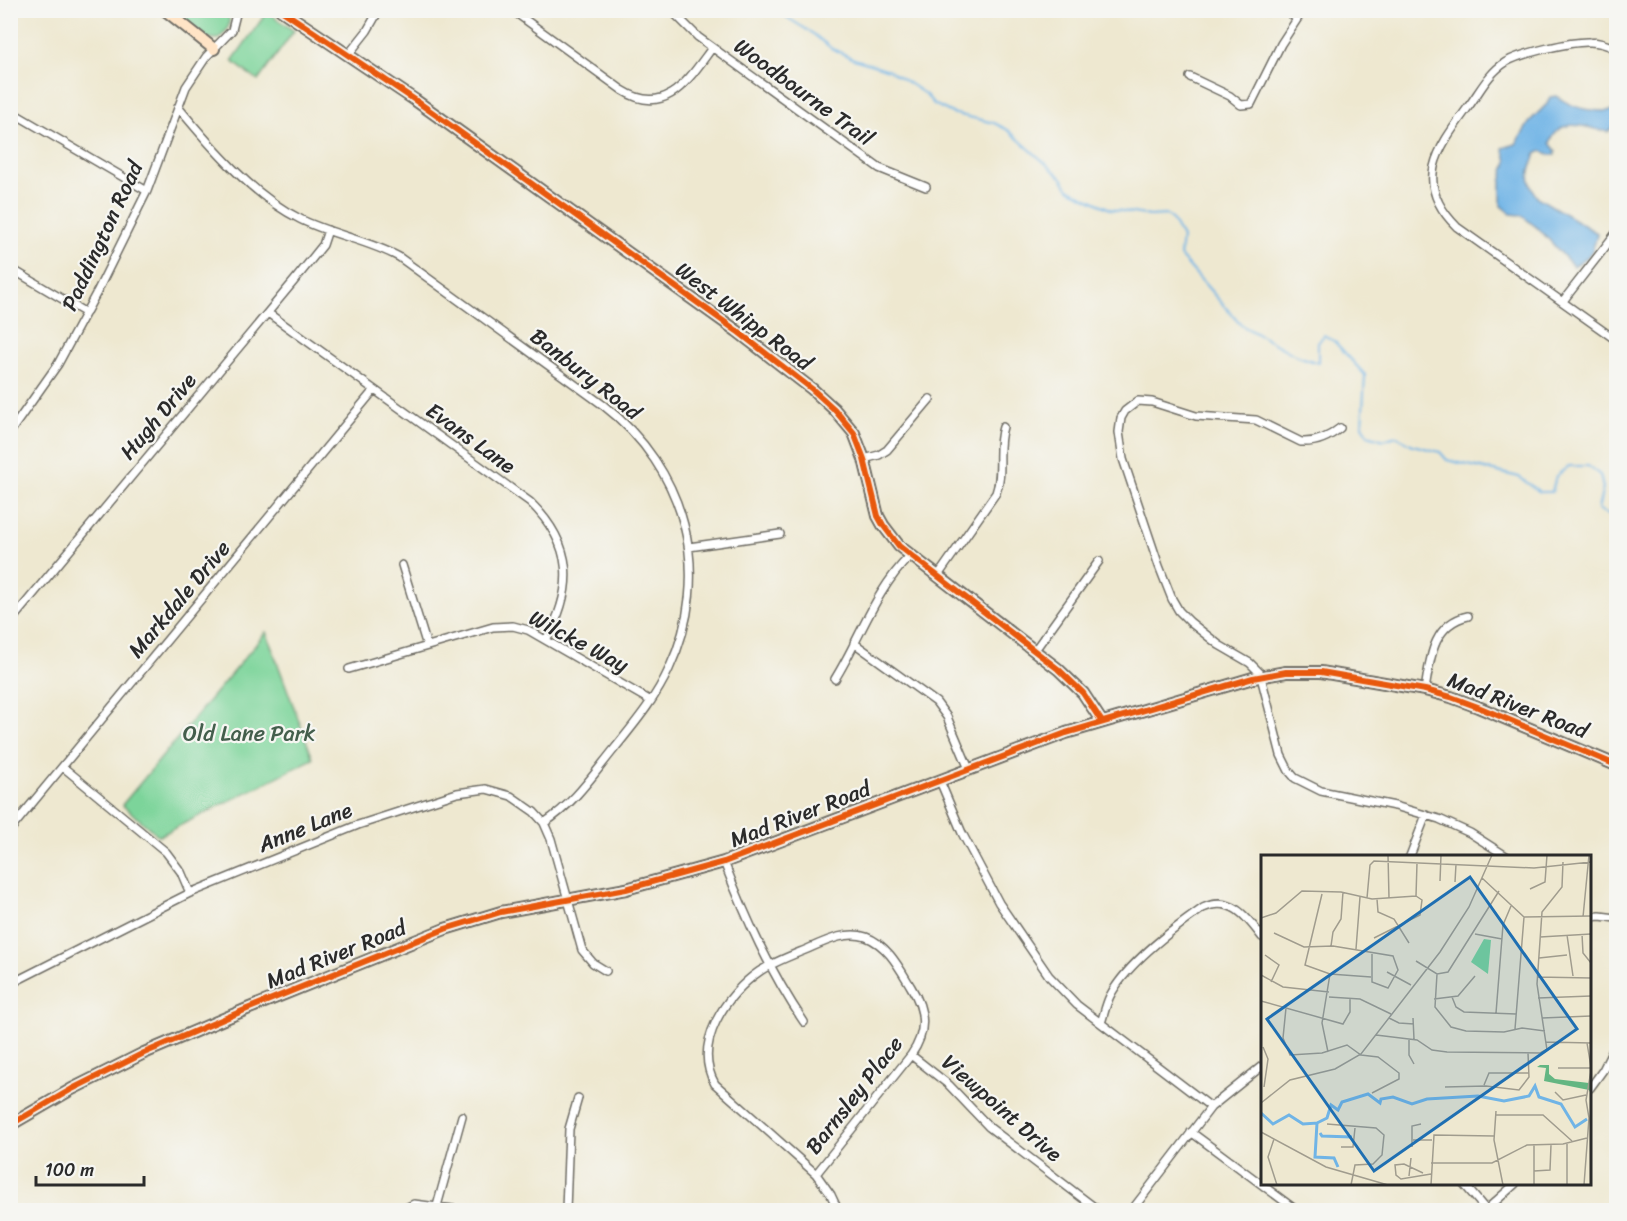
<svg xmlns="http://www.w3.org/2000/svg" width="1627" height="1221" viewBox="0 0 1627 1221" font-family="Sriracha,sans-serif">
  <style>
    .green { fill: #7bd49a; stroke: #538062; stroke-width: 1.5 }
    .water { fill: #70b4e6; stroke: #4e7088; stroke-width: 1.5 }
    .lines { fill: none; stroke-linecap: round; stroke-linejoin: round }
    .stream { stroke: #70b4e6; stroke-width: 2 }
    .street-casing { stroke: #6f6d65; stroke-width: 10 }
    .secondary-casing { stroke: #6f6d65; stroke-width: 14 }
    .street { stroke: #fff; stroke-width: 7 }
    .secondary { stroke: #ffe4c6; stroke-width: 10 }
    .cycleway-casing { stroke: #f6f6f2; stroke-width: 10 }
    .cycleway { stroke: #e8590c; stroke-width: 6 }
    .labels { text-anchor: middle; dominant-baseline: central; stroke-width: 4.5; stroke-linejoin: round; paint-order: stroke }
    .street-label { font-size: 22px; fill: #2b2b2b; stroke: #f6f6f2 }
    .park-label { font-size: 22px; fill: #435e4c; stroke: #f6f6f2 }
    .inset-river { fill: none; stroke: #70b4e6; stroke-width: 3 }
    .inset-road { fill: none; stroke: #a09c8e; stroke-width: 1.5 }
    .view { fill: #1f6fb2; fill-opacity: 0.15; stroke: #1f6fb2; stroke-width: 3 }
    .inset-edge { fill: none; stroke: #2b2b2b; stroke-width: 3 }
  </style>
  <rect width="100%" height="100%" fill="#f6f6f2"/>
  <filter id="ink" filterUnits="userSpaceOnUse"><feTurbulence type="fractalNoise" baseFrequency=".0167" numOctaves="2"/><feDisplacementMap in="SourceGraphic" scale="12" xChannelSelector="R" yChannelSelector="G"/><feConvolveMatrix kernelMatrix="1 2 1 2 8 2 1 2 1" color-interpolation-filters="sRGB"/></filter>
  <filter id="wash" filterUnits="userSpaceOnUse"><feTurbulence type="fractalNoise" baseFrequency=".008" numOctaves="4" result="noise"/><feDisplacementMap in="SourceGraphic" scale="24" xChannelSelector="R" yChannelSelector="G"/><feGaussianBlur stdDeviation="1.35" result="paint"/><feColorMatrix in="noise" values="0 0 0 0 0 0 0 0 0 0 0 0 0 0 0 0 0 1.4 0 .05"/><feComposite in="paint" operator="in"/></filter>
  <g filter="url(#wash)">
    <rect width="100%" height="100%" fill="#eee8d0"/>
    <path class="green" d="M211,11H225C234,22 227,32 218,39L204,38L176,13Z
      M267,12L294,31L258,81L232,61Z
      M266,632L313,759L159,836L122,805Z"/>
    <path class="water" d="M1557,96C1572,109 1596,113 1616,110V124L1608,132C1587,128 1561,114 1550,143L1556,151L1555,155H1551L1542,151L1536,154C1529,171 1525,181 1537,197L1597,233C1594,250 1590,259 1573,266L1540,230L1521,215L1511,214L1501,206V182L1507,161L1503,148L1516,144L1531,120L1547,104L1550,97Z"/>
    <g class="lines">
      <path class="stream" d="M775,10L812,33L831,48L854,59L889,70L925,94L934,104L952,113L994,123L1008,130L1062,178L1069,189L1110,209L1150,216L1167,215L1171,218L1182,237L1180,256L1241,325L1295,355L1318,363V343L1324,335L1335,342L1365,375L1362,426L1368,435L1384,440L1396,436L1413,445L1440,452L1447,460L1519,477L1540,492H1552L1556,476L1569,466H1588L1600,475L1603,488L1598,509L1608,515L1616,508
        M1611,268H1616"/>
    </g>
  </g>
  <g filter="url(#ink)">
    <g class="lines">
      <g class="street-casing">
        <path id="street" d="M512,10L622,90C666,118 688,80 712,48
          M671,10L698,37L879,168L926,187
          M1286,10L1297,19
          M1616,49C1608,45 1600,42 1590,42C1572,41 1522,53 1506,62C1490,72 1481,89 1471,103C1440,146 1410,181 1457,227L1616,340
          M348,55L367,31L379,10
          M1190,77L1230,96L1241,105L1251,104L1281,44L1303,10
          M178,107C211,147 253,196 300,219C332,235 368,240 399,257L603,405C686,469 714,573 669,669C656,698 635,723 615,748C593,775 574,804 544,823
          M10,111L147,191
          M10,268L86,313
          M1563,301L1616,233
          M268,313L530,502C574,545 575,588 546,640
          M1340,428C1328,438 1316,443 1301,442L1256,420L1196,416L1152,402L1138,401L1125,411L1121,418L1119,432L1123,459L1159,566L1172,599L1179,611L1190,622L1219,645L1250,663L1260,673L1281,755L1289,771L1295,778L1321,791L1395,806L1439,819L1470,833L1506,856
          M10,432L58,364L97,292L147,191L186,87L206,57L232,30L237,10
          M864,459L879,455L887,450L930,399
          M689,547L780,534
          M402,565L427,646
          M937,577L996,493C1004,472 996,449 1003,427
          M10,622L294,281L323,245L328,230
          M854,643L936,702L947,717L969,769
          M1035,650L1099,561
          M349,669L493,627L513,626L528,630L651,701
          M835,679C860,639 875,590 910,556
          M1425,690C1430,660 1432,624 1468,616
          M63,767L166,852L181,872L190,893
          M940,781L962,833L999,903L1049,976L1077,1005L1211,1107
          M10,830L374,390
          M1410,856L1426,815
          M724,862C746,918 770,972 804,1022
          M1590,917L1600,916L1616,918
          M10,984L190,893L358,825L457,793L486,789L511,796L534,812L544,823L551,839L582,950L593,963L606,971
          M1101,1023C1104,1014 1106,1004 1110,996C1127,963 1173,929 1203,908C1231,895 1247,917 1262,937
          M911,1055L949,1085L989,1127L1098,1210
          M1590,1088L1603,1070L1616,1044
          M1191,1132L1296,1210
          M816,1174L911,1055C927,1032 926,1011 911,987C900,969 888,945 866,937C846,930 824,942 805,950C790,956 774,962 760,971C726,994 692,1044 715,1084L816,1174L831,1195L838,1210
          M1464,1184L1486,1210
          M437,1206L462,1116
          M402,1210L414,1204L460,1210
          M566,1210L569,1129L578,1098
          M1132,1210L1211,1107L1262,1066
          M1486,1210L1515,1184"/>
      </g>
      <g class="secondary-casing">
        <path id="secondary" d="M165,10L214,49
          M281,10L415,100L737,331L812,389L834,409L854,433L864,459L878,516L883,525L899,546L1058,669L1083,693L1102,722
          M10,1125L72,1089L144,1053L247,1009L445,929L501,912L626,889L724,862L1066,733L1253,678L1286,672H1321L1425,690L1451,697L1478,707L1616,765"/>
      </g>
      <use href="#street" class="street"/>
      <use href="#secondary" class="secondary"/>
      <g class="cycleway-casing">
        <path id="cycleway" d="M281,10L415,100L737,331L812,389L834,409L854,433L864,459L878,516L883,525L899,546L1058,669L1083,693L1102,722
          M10,1125L72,1089L144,1053L247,1009L445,929L501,912L626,889L724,862L1066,733L1253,678L1286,672H1321L1425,690L1451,697L1478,707L1616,765"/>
      </g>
      <use href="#cycleway" class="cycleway"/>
    </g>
  </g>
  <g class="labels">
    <g class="street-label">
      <text transform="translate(804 92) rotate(36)">Woodbourne Trail</text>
      <text transform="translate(102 236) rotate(-65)">Paddington Road</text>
      <text transform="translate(744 316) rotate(37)">West Whipp Road</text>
      <text transform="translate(586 374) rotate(38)">Banbury Road</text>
      <text transform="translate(158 416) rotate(-50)">Hugh Drive</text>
      <text transform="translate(471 438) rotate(36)">Evans Lane</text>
      <text transform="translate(179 599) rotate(-50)">Markdale Drive</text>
      <text transform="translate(579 641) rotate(28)">Wilcke Way</text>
      <text transform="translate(1518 705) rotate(21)">Mad River Road</text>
      <text transform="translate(800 814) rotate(-21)">Mad River Road</text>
      <text transform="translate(305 827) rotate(-22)">Anne Lane</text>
      <text transform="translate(336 954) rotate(-22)">Mad River Road</text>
      <text transform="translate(854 1095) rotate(-52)">Barnsley Place</text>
      <text transform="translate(1002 1108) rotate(41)">Viewpoint Drive</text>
    </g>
    <g class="park-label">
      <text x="249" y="733">Old Lane Park</text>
    </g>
  </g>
  <g transform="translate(1261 855)">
    <rect width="330" height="330" fill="#eee8d0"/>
    <path d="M223,84L230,85L227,119L210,107Z" fill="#7bd49a"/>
    <path d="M279,210H288V219L294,224L328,228L330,213V239L328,235L283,226L285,213L276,212Z" fill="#64b682"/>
    <path class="inset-river" d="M0,258L12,269L28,260L42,269L56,268L54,302L73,303L77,312M56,268L66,263L70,250L77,255L81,247L107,239L119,248L120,244L132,242L151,249L166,244L217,241L243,246L268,241L274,231L278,242L300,249L314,272L326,264M59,278L61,281L91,282"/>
    <path class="inset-road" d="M127,0L128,43M221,23L263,62L330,61M179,26L180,0M194,27L195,9M269,34L284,27L286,0M61,39L44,110L69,119L110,122M155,41L156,8M106,43L109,10L113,6L273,13L330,7M116,44L117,57L133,64L148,88M322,62L328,0M0,63L15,58L41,36L80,37L111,44L155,41M13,78L43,92L72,91L132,101L137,115L127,133L111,127V99M214,79L241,84M321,79L322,98L330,108M306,80L312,121M279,82L330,79M113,83L159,60L161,45L155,41M70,91L72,77L80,64L82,37M95,94L99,42M4,100L18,110L10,127M278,103L306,100M155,106L176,119L187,117L238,36M126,117L150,130M176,119L174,152L190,172L205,176L243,177L261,173L284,176M0,120L22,132L68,137M276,122L330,123M68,142L99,144L130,159M191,142L195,152L203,157L255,159M277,143L330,141M173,144L197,141L214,121M0,146L82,169L89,157V143M25,153L22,183L29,200L61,198L86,190L100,200L117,202L138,218V224L111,238M235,158L242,70L250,51M128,163L138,168L153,169M152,163L153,184M281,163L330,161M254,174L263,62M115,180L156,185L171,195L186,197L279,198L298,188M148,184V200L153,209M285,187L330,188M326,188L330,212M2,192L7,204L3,232M286,195L276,129L281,57L301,32L302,7M67,197L61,168L69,119M297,213H330M223,230L228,218H268M184,232L225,231L258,235L268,222L267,198M294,237L302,245L325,240M0,248L29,225L74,214L100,199L179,97L208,52L231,0M235,256L233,285L242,330M235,260H282L311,286M66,269L115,273L123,280L121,300L112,309L94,310L90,330M0,277L65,312L127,330M13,284L7,302L16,330M152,285H171M306,288V330M273,289V330M80,292H92L94,273M151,292V271L160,269M170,308H231L266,290L302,289L326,283M273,316L289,315L290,290M162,318L143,309L134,310L135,320L140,324L170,319M148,321L150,303M170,330L173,280L233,281M323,330L328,263L325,245L330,216"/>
    <path class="view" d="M209,22L316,174L113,316L6,164Z"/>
    <rect width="330" height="330" class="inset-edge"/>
  </g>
  <rect width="1627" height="1221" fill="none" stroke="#f6f6f2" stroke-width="36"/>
  <path d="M36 1176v9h108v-9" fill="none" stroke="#2b2b2b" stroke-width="3"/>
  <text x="45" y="1176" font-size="18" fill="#2b2b2b" stroke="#f6f6f2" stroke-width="4.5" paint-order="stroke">100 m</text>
</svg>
